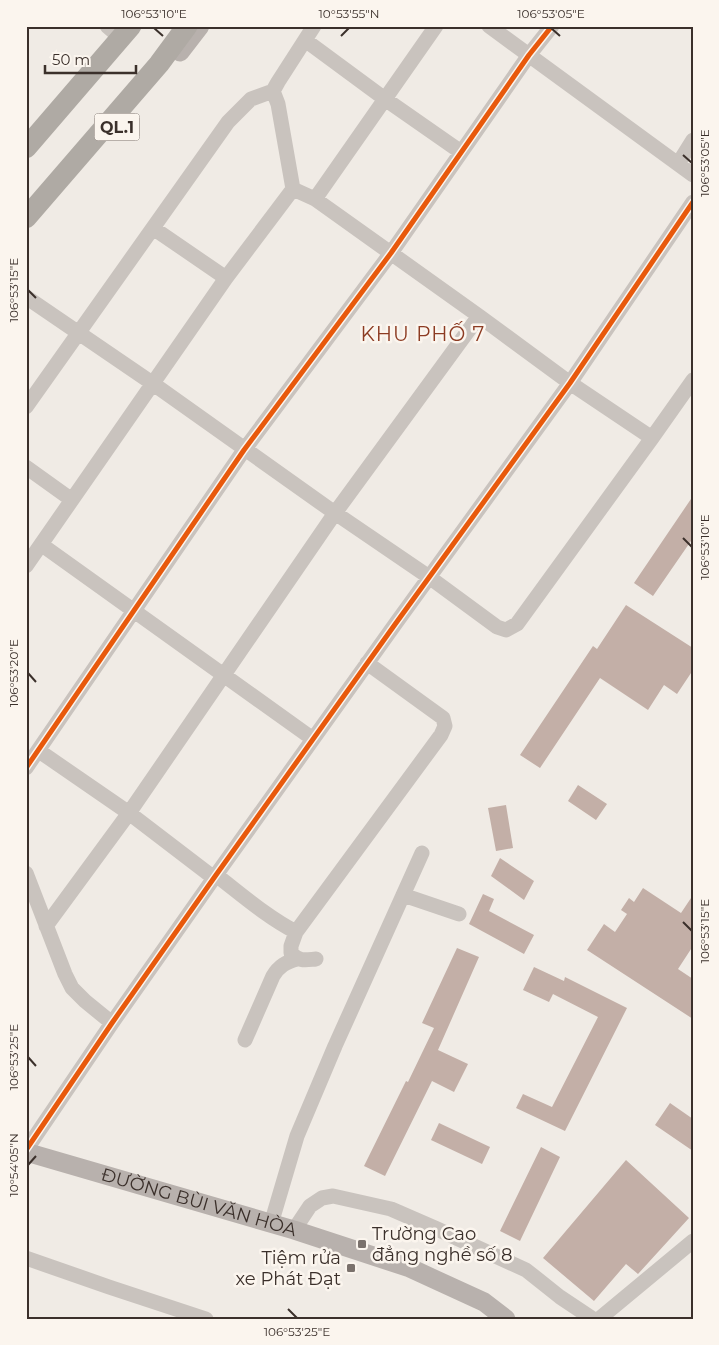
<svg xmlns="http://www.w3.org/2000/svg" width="719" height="1345" viewBox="0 0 719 1345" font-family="Montserrat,sans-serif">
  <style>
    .building { fill: #c3afa7 }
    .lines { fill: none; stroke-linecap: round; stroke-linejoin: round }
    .minor { stroke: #c9c3be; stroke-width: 15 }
    .major { stroke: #b8b1ad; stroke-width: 19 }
    .highway { stroke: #afaaa4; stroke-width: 21 }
    .cycleway-casing { stroke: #fbf5ee; stroke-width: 8 }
    .cycleway { stroke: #e8590c; stroke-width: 5 }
    .ticks { fill: none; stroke: #3b302b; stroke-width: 2 }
    .poi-dot { fill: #7a716c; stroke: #fbf5ee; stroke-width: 2 }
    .labels { text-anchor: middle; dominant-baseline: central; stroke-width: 5; stroke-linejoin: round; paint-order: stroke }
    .shield { fill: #fbf5ee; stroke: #756b66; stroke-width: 1 }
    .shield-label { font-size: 16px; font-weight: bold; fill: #3b302b }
    .street-label { font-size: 18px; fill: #3b302b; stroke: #fbf5ee }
    .poi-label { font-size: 18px; fill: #3b302b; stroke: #fbf5ee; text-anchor: start }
    .quarter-label { font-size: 20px; letter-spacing: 1px; fill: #8c3b22; stroke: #fbf5ee }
    .neatline { fill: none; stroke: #3b302b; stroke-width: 2 }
    .ticks-label { font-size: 12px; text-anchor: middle; fill: #3b302b }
  </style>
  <rect width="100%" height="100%" fill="#f0ebe5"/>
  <path class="building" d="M693,496V538L653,596L634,583Z
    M626,605L693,648V670L677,694L664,685L648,710L600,678L540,768L520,755L593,646L597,649Z
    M578,785L607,804L596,820L568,801Z
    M506,805L513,848L496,851L488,808Z
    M500,858L534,881L524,900L491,876Z
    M643,888L681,913L693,895V946L678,969L693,979V1019L587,950L604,924L615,932L627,914L621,910L629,898L634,902Z
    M483,894L494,899L489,911L534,935L524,954L469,924Z
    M457,948L479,957L438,1050L468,1064L454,1092L432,1081L385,1176L364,1166L406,1081L408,1082L434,1028L422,1023Z
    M534,967L564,981L565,977L627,1008L565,1131L516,1108L523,1094L552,1107L598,1017L553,994L549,1002L523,990Z
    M670,1103L693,1119V1151L655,1125Z
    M439,1123L490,1147L482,1164L431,1140Z
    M541,1147L560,1157L520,1241L500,1231Z
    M626,1160L689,1218L638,1274L626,1264L594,1301L543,1258Z"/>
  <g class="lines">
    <path class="minor" d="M107,26L114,32
      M489,26L693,175
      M305,40L385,99L461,152
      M678,164L693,140
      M293,189L315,199L479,316L570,383L652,438
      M315,199L436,26
      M153,228L226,278
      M26,297L152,383L335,513L429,577L497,627L506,630L517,624L652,438L693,380
      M26,407L228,122L251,99L273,91
      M26,467L72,500
      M42,545L313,739
      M26,566L226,278L293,189L278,104L273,91L278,82L314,26
      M39,751L129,813L214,878
      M26,768L244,450L391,253L529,55L552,26
      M26,873L65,974L72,988L85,1001L112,1023
      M216,875C242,895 267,917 296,932L441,735L445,726L443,718L367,663
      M403,895L459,914
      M46,926L129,813L335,513L479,316
      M296,932L291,946V953C300,962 305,960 316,959
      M245,1040L273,976C279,966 286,962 297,959
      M26,1150L112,1023L216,875L396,623L570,383L693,202
      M271,1224L297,1136L335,1046L422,853
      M294,1230L310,1206L322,1198L333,1196L391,1209L437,1229L526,1270L560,1297L593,1319
      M26,1258L109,1287L206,1319
      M599,1319L693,1241"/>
    <g class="major">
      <path d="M180,52L200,26"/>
      <path id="s1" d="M26,1152L294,1230L410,1268L484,1302L506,1319"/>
    </g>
    <path class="highway" d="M26,148L131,26
      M26,218L159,64L187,26"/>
    <g class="cycleway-casing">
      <path id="cycleway" d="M26,768L244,450L391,253L529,55L552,26
        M26,1150L112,1023L216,875L396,623L570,383L693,202"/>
    </g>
    <use href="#cycleway" class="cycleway"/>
  </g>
  <path class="ticks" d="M154,28L163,36M551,28L560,36M341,36L349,28M683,155L692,163M28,290L36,298M683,538L692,547M28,673L36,682M683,922L692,931M28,1057L36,1066M28,1165L36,1156M288,1309L297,1318"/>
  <g class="poi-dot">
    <rect x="357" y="1239" width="10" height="10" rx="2.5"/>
    <rect x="346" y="1263" width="10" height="10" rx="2.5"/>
  </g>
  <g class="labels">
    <rect class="shield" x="94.5" y="113.5" width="45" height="27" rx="4"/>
    <g class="shield-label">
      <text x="117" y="127">QL.1</text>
    </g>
    <g class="street-label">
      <text stroke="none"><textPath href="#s1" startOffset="180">ĐƯỜNG BÙI VĂN HÒA</textPath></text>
    </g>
    <g class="poi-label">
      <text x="372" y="1234">Trường Cao<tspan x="372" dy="21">đẳng nghề số 8</tspan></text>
      <text x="341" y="1258" text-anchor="end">Tiệm rửa<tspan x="341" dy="21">xe Phát Đạt</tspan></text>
    </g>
    <g class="quarter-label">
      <text x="423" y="334">KHU PHỐ 7</text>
    </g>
  </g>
  <rect width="719" height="1345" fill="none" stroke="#fbf5ee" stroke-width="55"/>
  <path d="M45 65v8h91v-8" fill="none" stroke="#3b302b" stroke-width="2.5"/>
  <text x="52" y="65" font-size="15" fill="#3b302b" stroke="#fbf5ee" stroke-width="4" paint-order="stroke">50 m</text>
  <rect x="28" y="28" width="664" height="1290" class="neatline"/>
  <g class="ticks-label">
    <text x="154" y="18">106°53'10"E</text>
    <text x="349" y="18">10°53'55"N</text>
    <text x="551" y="18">106°53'05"E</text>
    <text transform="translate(705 163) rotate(-90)" y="4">106°53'05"E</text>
    <text transform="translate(14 290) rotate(-90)" y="4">106°53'15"E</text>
    <text transform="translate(705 547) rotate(-90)" y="4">106°53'10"E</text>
    <text transform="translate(14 673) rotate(-90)" y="4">106°53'20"E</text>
    <text transform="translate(705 931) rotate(-90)" y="4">106°53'15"E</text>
    <text transform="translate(14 1057) rotate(-90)" y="4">106°53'25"E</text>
    <text transform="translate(14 1165) rotate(-90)" y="4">10°54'05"N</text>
    <text x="297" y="1336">106°53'25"E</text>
  </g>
</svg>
